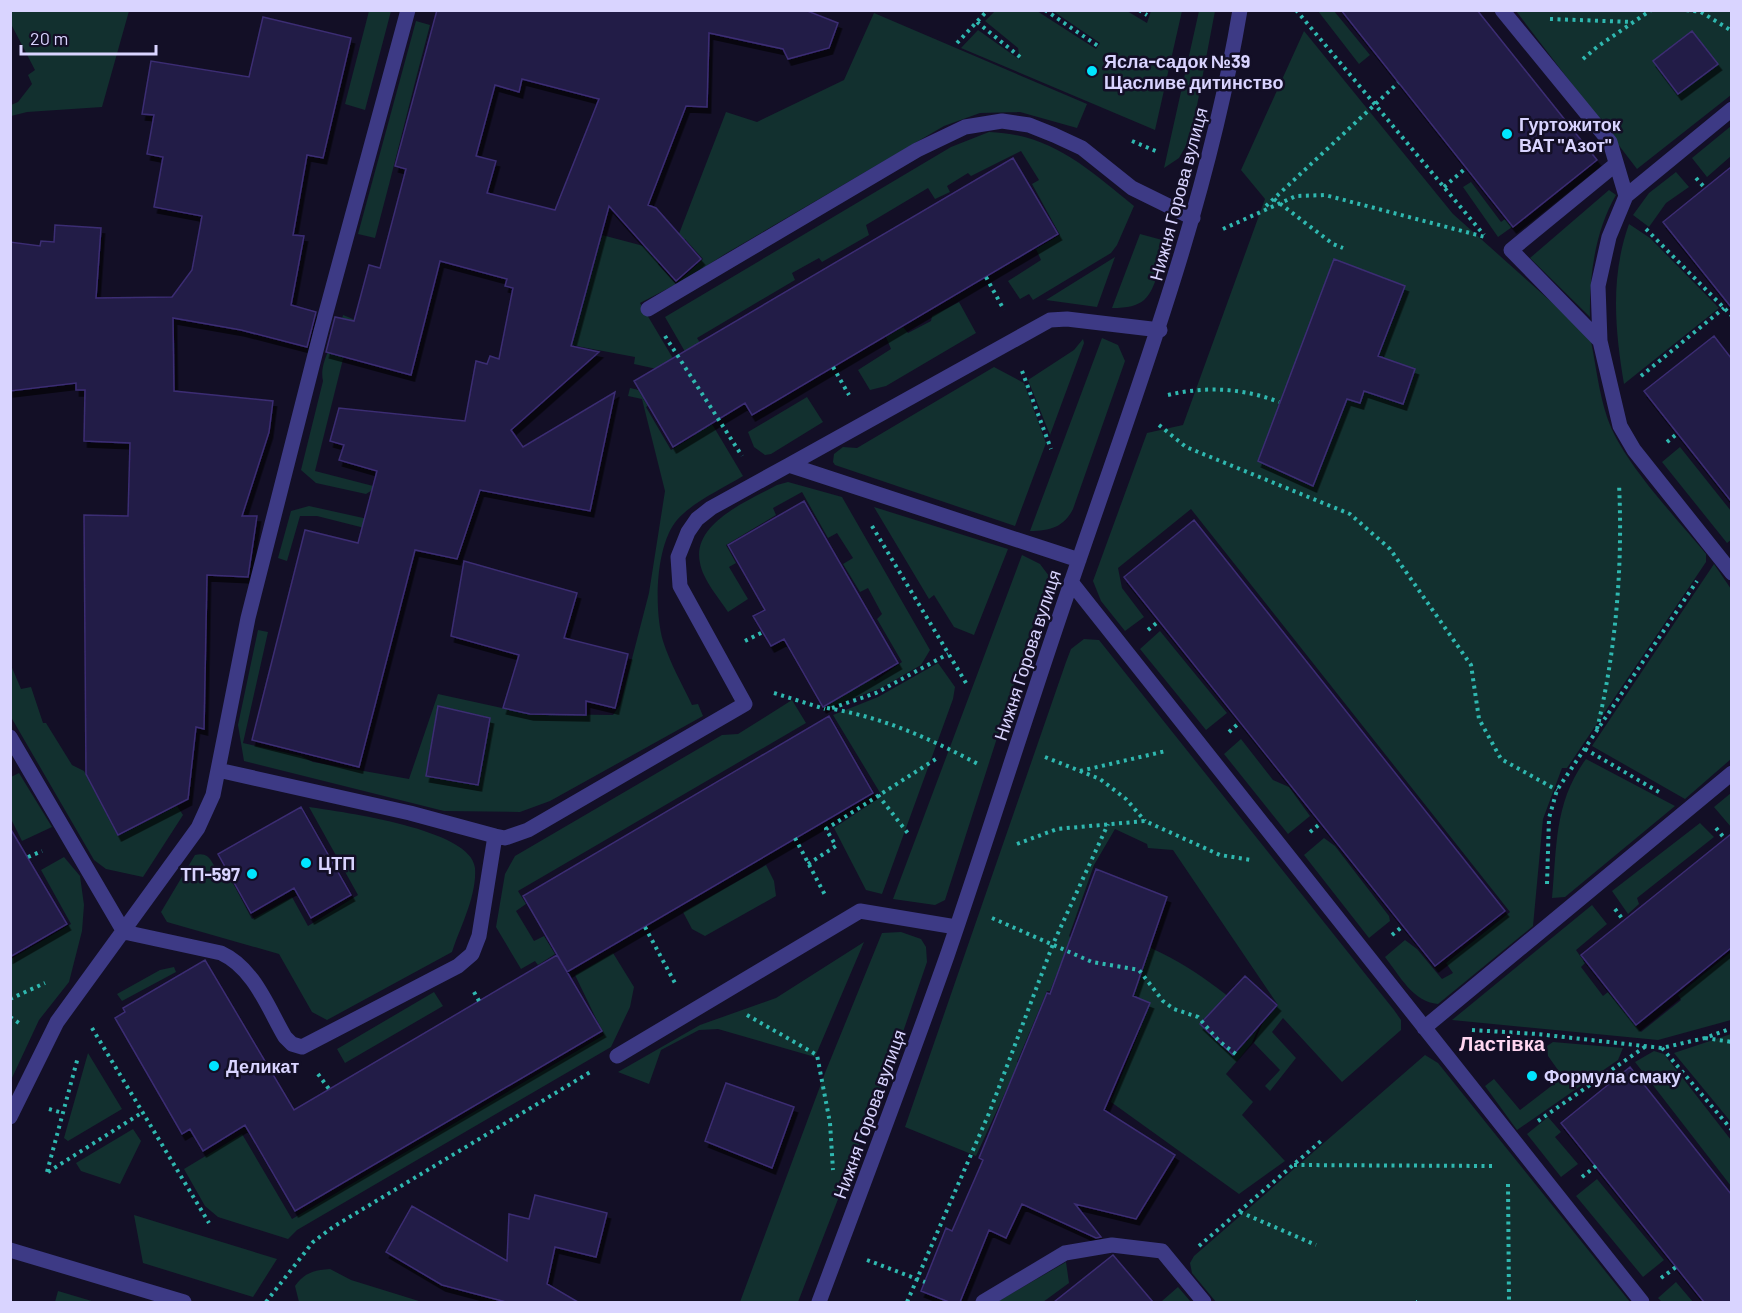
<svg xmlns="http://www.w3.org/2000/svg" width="1742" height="1313" viewBox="0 0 1742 1313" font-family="Barlow,sans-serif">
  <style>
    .green { fill: #12302f }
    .building { fill: #241b47; stroke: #3b2d73; stroke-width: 1.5; fill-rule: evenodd; filter: url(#shadow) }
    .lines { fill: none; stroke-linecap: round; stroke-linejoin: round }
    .path { stroke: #2fb8b0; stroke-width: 4; stroke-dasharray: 3 4.5; stroke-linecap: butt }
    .minor { stroke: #3d3a85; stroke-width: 15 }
    .poi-dot { fill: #00e5ff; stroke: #130f26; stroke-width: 2 }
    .labels { text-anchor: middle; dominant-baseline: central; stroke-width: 5; stroke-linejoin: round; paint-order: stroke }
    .poi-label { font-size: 18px; font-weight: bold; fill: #d9d4ff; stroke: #130f26; text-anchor: start }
    .street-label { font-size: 18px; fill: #d9d4ff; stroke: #130f26 }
    .neighbourhood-label { font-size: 20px; font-weight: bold; fill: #ffd6f0; stroke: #130f26 }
  </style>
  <defs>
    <filter id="shadow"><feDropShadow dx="3.5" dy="6" stdDeviation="0" flood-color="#0009"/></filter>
  </defs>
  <rect width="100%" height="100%" fill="#130f26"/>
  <path class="green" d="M11,10L129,11L102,107L27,112L11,116V105L18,102L32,84L28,75L35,70L11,24Z
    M369,11H391L365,110L345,104Z
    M995,11H1037L1096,49L1100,43L1053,11H1127L1147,23L1151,11H1182L1155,130L961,48L978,30L1020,60L1018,48L985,21Z
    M1199,11H1215L1191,137L1179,158L1164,168Z
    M1318,11H1334L1370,55L1359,64Z
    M1516,11H1731V95L1637,169Z
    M874,13L1087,104L1077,128L1020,112L980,113L944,126L725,254L688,278L640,303L743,476C722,489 694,501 677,520C655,546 654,610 663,641C670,663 682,684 692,705L698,704L703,716L550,801L520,812L444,811L244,761L238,725L258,630L268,632L243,743L301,756L313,762L409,779L438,694L530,714L613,715L620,705L649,593L665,491L642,399L628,396L630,388L666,396L646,407L671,450L694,436L672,396L675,373L634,364L635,357L571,345L602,235L670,253L658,264L676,284L703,259L685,239L672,252L726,112L757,122L844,80Z
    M416,21L430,25C411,96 394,167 375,238L358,234Z
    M1304,31L1453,214L1584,331L1591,341C1596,366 1599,393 1607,417C1622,462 1676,517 1706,554V562L1567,768H1562L1543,819L1533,926L1438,1004C1413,1002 1400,976 1385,957L1405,940L1417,949L1442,979L1453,973L1446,963L1510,912L1191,509L1118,568L1122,588L1144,617L1125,631L1101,601L1093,581L1147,433L1183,425L1265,199L1241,170Z
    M1731,126V156L1707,177L1692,158Z
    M989,132C1052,134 1088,169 1134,206L1117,245L1111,253L1033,300L1029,294L1020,299L1008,281L1041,260L1036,249L1060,235L1032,184L1039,180L1021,151L971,176L968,173L947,186L950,192L935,199L928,188L866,225L869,235L822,262L819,258L792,273L795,280L697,338L727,386L714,402L665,317L951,147Z
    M1676,172L1689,187L1666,203L1649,227L1633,215L1649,193Z
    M1471,182L1501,222L1505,219L1512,227L1498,237L1463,187Z
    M1609,190L1616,195C1595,231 1589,277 1590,317L1530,258Z
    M1629,224L1650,238L1719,308L1624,384C1615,330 1610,277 1629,224Z
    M1140,234L1166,241C1165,251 1161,260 1159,270C1150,299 1144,308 1112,308Z
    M1115,257L1097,307L1046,300Z
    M959,302L976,333L886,386L870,390L858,370L891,349L886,337L903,327L908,333L931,321L932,316Z
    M343,315L353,319L315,471L377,487L366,494L316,483L301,470L323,381C318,360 339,336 343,315Z
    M1102,338L1118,345L1125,361L1073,509C1064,527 1050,531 1030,531Z
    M1083,339L1084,343L1050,435L1028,380L1074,350Z
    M994,367L1024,383L1046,443L1015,526L835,465L833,462L834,454L843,447L857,448Z
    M807,397L823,422L771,454L765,455L754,447L748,432Z
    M1680,447L1731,511V540L1727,543L1662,462Z
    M788,482L842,497L930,650L921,665L881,688L830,707L826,698L869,673L875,681L902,662L877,619L882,614L868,588L860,592L843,564L853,558L837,533L828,538L802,492L773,508L776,515L726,545L736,563L729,567L748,599L728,612C719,598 703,580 700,563C691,523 750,500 777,485Z
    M309,506L413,529L412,540L317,516H300L287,561L278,558L291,511Z
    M874,507L1008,549L974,635L954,627L934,595L929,599Z
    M1022,555L1040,564L1049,576L945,900L935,905L893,899Z
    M1714,564L1731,589V759L1685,799L1592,746Z
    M1160,631L1227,713L1206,730L1140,649Z
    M1084,639L1099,640L1394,1010L1401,1020V1030L1342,1082L1283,1018L1272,1032L1296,1058L1270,1091L1265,1086L1280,1070L1254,1043L1262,1024L1278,1005L1173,850L1148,848L1147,844L1115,829L1094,865L1069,936L1071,938L1050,991H1047L1017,1062L1020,1064L1011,1085L1009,1084L976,1156L905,1127L1066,662L1071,649Z
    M10,663L21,689L31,687L43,723H46L72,765L84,771L118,836L177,806L183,815L143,877L106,869L94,860L11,717Z
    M938,663L955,687L953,699L882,894L866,890L834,828L882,796L833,715L878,697Z
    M792,700L806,723L518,891L526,904L516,911L534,941L544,936L555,954L538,965L535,961L521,969L496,927L505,874L515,856L722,735L738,734Z
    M1241,739L1273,780L1289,787L1310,816L1288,834L1224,754Z
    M1586,759L1675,806L1565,897L1552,898C1557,847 1554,802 1586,759Z
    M19,773L52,827L22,841L11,819V777Z
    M1731,793V827L1714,807Z
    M309,807C342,812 472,829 475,868C477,896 460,927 452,952L327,1020L312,1012L279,954L167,922L161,912L195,855C212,851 211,865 220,874L227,872L252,919L292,897L308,926L358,895Z
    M1700,823L1714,837L1637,898L1639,904L1628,914L1612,891Z
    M1324,838L1335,846L1389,916L1390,921L1369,938L1304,855Z
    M64,857L80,876L84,905L82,931L69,982L39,1020L11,1080V959L71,924L41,870Z
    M766,865L774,881L776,896L705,936L692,929L683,912Z
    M1592,905L1607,924L1576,950L1585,963L1581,967L1603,996L1608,992L1641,1032L1681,1000L1678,995L1731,952V1020L1658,1040L1452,1020Z
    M901,932L921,939L926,947L927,962L903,1032L798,1302H740L825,1073L882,933Z
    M1127,939C1177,955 1221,988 1260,1024L1252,1043L1226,1074L1253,1102L1242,1115L1285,1161L1239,1194L1111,1102L1140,1030L1053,992Z
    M864,942L815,1057L718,1029L699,1030L661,1050L649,1084L618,1072L700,1025L776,998Z
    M613,953L634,987L630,1007L611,1047L297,1230L288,1239L218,1217L205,1206L184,1169L242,1134L292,1219L604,1035L575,975Z
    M174,967L176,972L122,1001L117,994L160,970Z
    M434,992L443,1006L345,1063L337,1049Z
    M1731,1034H1732L1731,1122L1674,1053Z
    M1553,1042L1623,1048L1618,1060L1517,1130L1485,1086L1494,1079L1520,1110L1563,1077L1548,1056L1547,1046Z
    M1654,1051L1664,1054L1731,1140V1186L1635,1062Z
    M88,1053L122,1109L68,1141L64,1138Z
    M1425,1055L1438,1063L1630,1302H1216L1192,1273L1190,1263L1194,1256Z
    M1548,1117L1561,1132L1555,1137L1578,1164L1561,1177L1527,1134Z
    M133,1129L141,1141L120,1184L81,1171L76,1163Z
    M1597,1179L1664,1260L1643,1277L1576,1196Z
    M134,1215L277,1259L253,1297L143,1263Z
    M1066,1262L1069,1283L1043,1302H997Z
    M330,1269L351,1280L422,1302H299L295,1286C304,1273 314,1270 330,1269Z
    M1676,1282L1693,1302H1662L1658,1298Z
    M1178,1287L1191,1302H1163L1162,1301Z
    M58,1291L95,1302H55Z"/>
  <path class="building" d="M437,10H805L838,23L829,48L788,59L783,49L709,33L707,107L686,106L648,205L656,208L701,259L676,281L609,206L571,346L599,352L511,430L523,447L615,392L590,511L480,490L457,559L415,550L359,767L252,740L305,530L358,543L377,471L339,460L344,445L330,441L339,408L465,421L476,361L487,364L490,356L499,359L513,288L505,286L507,279L440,261L411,375L326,352L335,317L354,321L369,265L380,268L406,169L395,166ZM522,79L599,99L555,210L487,193L496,161L476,156L495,85L519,92Z
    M1341,10H1477L1597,160L1513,227Z
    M263,17L351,38L323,158L307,155L293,235L304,236L291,305L316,312L307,347L241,330L173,318L174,391L273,401L269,432L242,516H257L248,577L207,575L204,729L196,727L188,799L118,835L86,774L84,515L128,516L130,443L84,441L85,390H76V383L10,391V242L40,246L41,241L54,242L55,225L101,228L96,298L172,297L192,270L202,216L154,207L163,157L147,154L154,115L142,114L151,61L249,77Z
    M1692,31L1718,64L1678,94L1653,61Z
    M1013,158L1058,234L752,415L745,403L673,447L634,381Z
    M1731,167V307L1663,222Z
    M1334,259L1405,286L1378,356L1415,369L1403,404L1364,391L1360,403L1347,399L1313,486L1258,461Z
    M1714,336L1731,358V501L1644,391Z
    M804,501L898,663L823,707L784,639L771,646L753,616L765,610L728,545Z
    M1194,520L1505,911L1435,966L1124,577Z
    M464,561L577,593L564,638L628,654L615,708L586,701V715L530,714L503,708L519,655L451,636Z
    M438,706L490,718L478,785L426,776Z
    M829,716L873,793L567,972L523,896Z
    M301,807L351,895L311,918L294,888L251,913L218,854Z
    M10,828L67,924L10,957Z
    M1731,834V948L1636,1025L1581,955Z
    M1096,869L1167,897L1133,996L1150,1003L1104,1110L1175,1155L1136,1219L1075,1204L1101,1237L1096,1238L1022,1204L1006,1238L989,1230L960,1302H949L921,1291L946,1228L952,1231L983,1160L979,1158L1047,993L1050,994Z
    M557,955L602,1031L295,1211L245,1125L203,1151L190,1129L182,1134L115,1018L125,1012L123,1008L205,960L294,1110Z
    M1245,976L1277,1005L1233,1055L1200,1024Z
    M1630,1067L1731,1194V1302H1704L1561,1123Z
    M726,1083L794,1107L772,1168L705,1141Z
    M535,1195L607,1213L596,1257L555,1247L547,1284L578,1302H506L442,1285L386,1252L412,1206L507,1261L509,1214L529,1219Z
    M1113,1255L1153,1302H1054Z"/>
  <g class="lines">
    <path class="path" d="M1045,10L1098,46
      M1139,10L1147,15
      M1296,10L1484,235
      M1686,10L1701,12L1732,31
      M1550,19L1633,22
      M977,22L1020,57
      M957,43L988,10
      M1583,59L1597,47L1651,10
      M1132,141L1158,152
      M1696,178L1705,188
      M1444,187L1466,168
      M1274,199L1333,244L1343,248
      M1266,206L1398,83
      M1223,229L1296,196L1325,195L1485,237
      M1646,229L1732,316
      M986,277L1004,310
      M665,336L742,456
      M833,367L849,395
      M1022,371L1051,449
      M1641,376L1724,308
      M1168,395C1206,386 1243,388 1279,402
      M1159,425L1186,447L1350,514L1390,549L1471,665L1479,719L1501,759L1557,790
      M1667,442L1678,433
      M872,526L966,683
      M1148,630L1159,621
      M745,641L763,632
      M774,693L825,709
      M827,708C882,717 929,738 978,764
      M832,708L876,693L948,654
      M1597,729C1616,651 1623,564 1619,484
      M1229,732L1240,722
      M1585,749L1659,792
      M1045,757L1100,779L1126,799L1145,821
      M1080,771L1166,751
      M878,795L910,836
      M1716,828L1725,839
      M1310,832L1321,823
      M795,838L825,895
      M1017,844L1057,829L1145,821L1220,855L1251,860
      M28,857L42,851
      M808,864L836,846L826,829L939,757
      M1547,884L1549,818L1557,790L1697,581
      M1615,909L1624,921
      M992,918L1092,962L1139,970L1163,1001L1174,1009L1198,1017L1219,1041L1237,1055
      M645,927L676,985
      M1392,935L1403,926
      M474,992L479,1001
      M10,999L45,983
      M747,1015L817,1055L830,1123L833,1170
      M10,1017L22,1025
      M92,1028L209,1223
      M1472,1030L1537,1034L1662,1048L1705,1038L1732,1028
      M1705,1038L1732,1042
      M1662,1048L1732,1130
      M318,1074L329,1089
      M49,1109L63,1113
      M1538,1121L1646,1046
      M1294,1165L1494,1166
      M47,1172L78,1057
      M48,1172L143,1112
      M1582,1177L1596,1166
      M1508,1184L1509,1302
      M1240,1212L1316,1245
      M1199,1246L1321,1141
      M867,1260L925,1282
      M1661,1278L1676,1267
      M266,1302L313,1242L333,1227L592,1071
      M907,1302L990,1111L1053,944L1108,824
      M1416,1302H1417"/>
    <path class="minor" d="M1502,10L1610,142L1626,196
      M1732,109L1626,196L1609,237L1598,286L1600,341L1620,426L1634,450L1732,573
      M648,309L917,150L965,127L1002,121L1029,125L1054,135L1082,148L1132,188L1193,218
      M1600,341L1511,250L1616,164
      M789,465L1050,320L1067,319L1160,330
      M1071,582L1642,1302
      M10,737L124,932L221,953C254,968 268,1008 285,1037L292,1044L302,1047L458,966L472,954L479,936L495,836
      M218,770L410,813L495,836L505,838L528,830L745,704L680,586L678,557L688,532L697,519L711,508L789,465L1079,560
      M1424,1028L1732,773
      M617,1056L860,911L956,927
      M10,1117L57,1022L198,828L213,795L248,618L321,331L408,10
      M10,1250L184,1302
      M819,1302C862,1187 906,1072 947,956C990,831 1029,705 1072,580C1136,392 1207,207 1240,10
      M983,1302L1065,1253L1112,1245L1162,1251L1204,1302"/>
  </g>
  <g class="poi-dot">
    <circle cx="1092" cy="71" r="6"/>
    <circle cx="1507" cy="134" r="6"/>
    <circle cx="306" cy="863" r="6"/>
    <circle cx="252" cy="874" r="6"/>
    <circle cx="214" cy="1066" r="6"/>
    <circle cx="1532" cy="1076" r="6"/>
  </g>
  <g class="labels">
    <g class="poi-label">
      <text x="1104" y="61">Ясла-садок №39<tspan x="1104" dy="21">Щасливе дитинство</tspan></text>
      <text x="1519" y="124">Гуртожиток<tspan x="1519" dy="21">ВАТ "Азот"</tspan></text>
      <text x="318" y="863">ЦТП</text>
      <text x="240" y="874" text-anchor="end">ТП-597</text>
      <text x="226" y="1066">Деликат</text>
      <text x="1544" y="1076">Формула смаку</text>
    </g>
    <g class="street-label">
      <text transform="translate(1178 194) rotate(-75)">Нижня Горова вулиця</text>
      <text transform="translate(1027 655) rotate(-72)">Нижня Горова вулиця</text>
      <text transform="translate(869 1114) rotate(-70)">Нижня Горова вулиця</text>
    </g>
    <g class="neighbourhood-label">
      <text x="1502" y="1043">Ластівка</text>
    </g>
  </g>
  <rect width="1742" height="1313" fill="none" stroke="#d9d4ff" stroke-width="24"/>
  <path d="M21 45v9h135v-9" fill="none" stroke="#d9d4ff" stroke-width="3"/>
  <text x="30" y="45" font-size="18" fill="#d9d4ff" stroke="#130f26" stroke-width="4.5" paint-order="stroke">20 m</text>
</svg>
